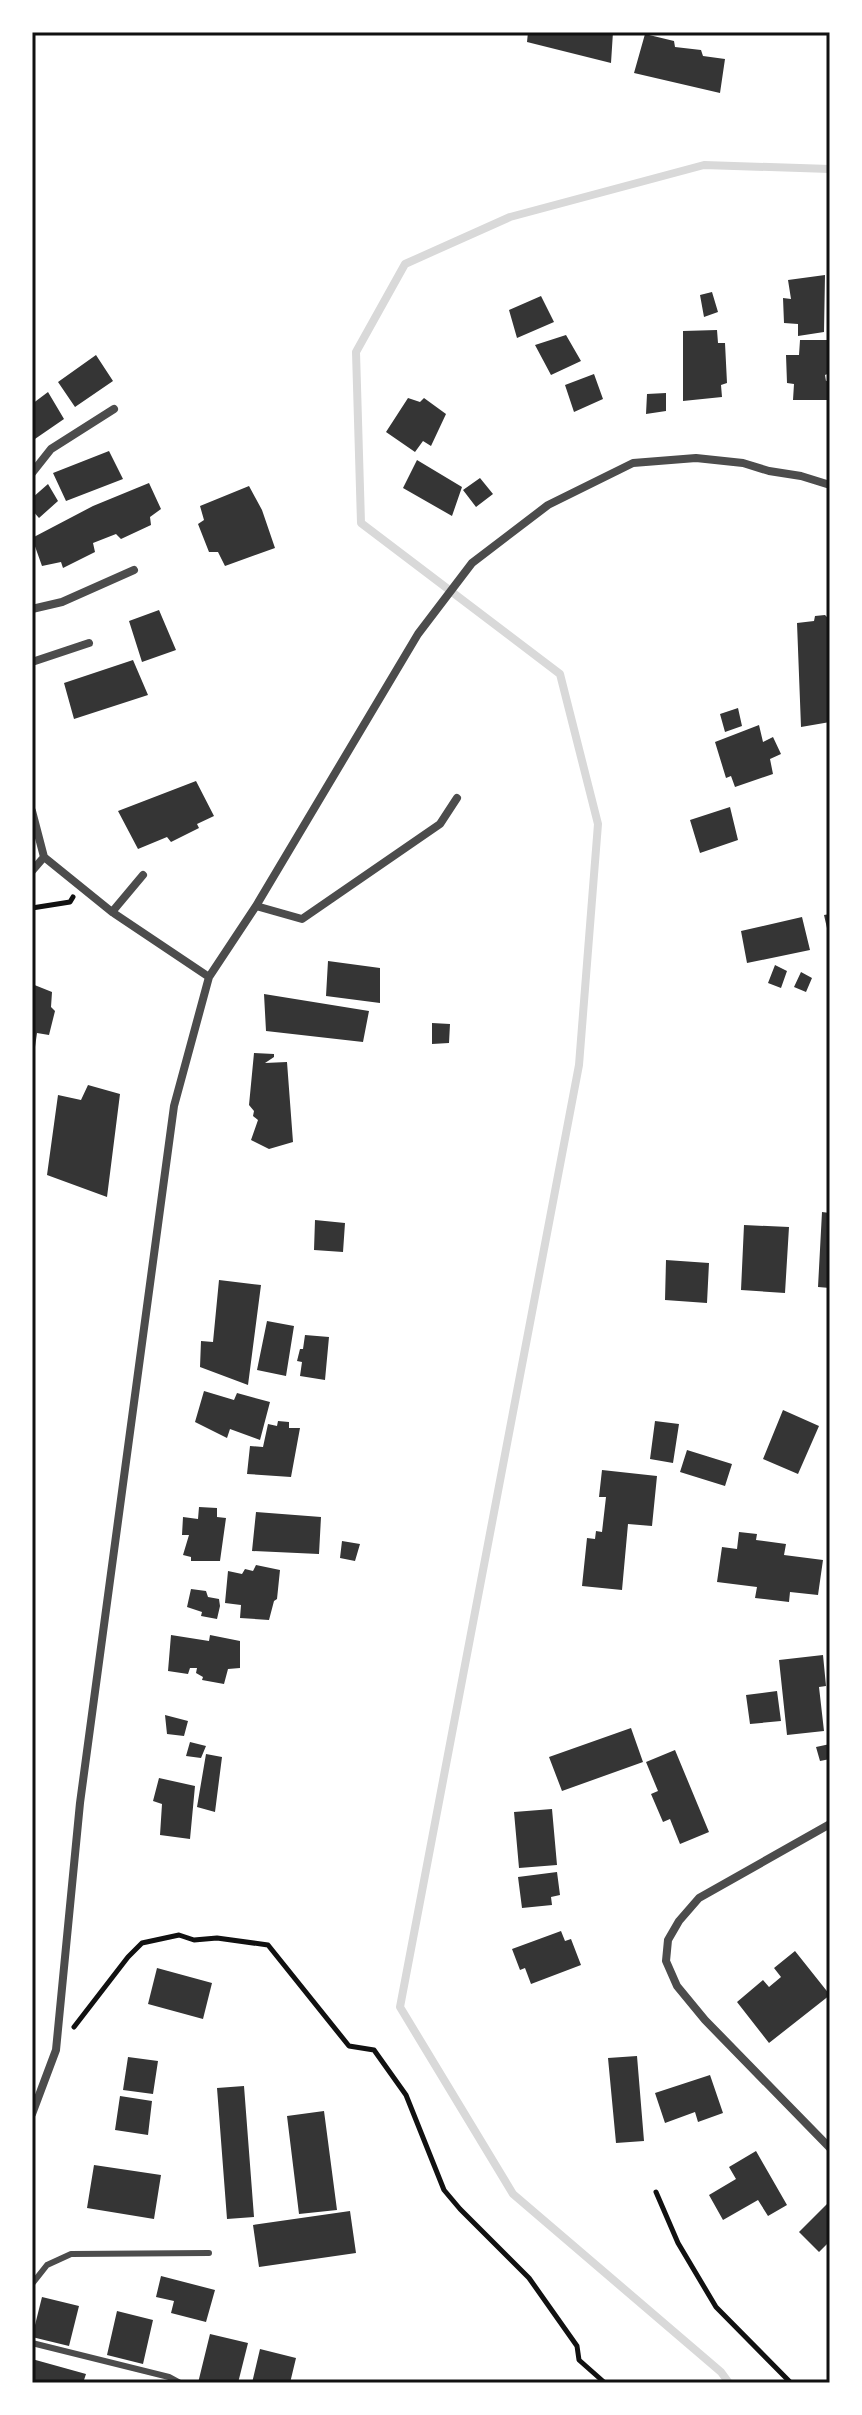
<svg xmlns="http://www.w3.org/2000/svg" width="862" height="2415" viewBox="0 0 862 2415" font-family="'Fira Sans',sans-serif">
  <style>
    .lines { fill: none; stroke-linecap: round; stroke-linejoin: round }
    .stream { stroke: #d9d9d9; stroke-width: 8 }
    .building { fill: #353535 }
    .path { stroke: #111; stroke-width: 5 }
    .service { stroke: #4c4c4c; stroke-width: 6 }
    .minor { stroke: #4c4c4c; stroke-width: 8 }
    .neatline { fill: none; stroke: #111; stroke-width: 3 }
  </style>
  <rect width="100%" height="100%" fill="#fff"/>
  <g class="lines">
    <path class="stream" d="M729,2383L721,2372L513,2194L400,2007L579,1065L598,824L560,674L361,523L356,352L405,264L510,217L704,165L830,169"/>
  </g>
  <path class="building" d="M528,32H613L611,63L527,42Z
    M645,34L674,41L675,47L701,50L703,56L725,59L720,93L634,73Z
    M825,275L824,332L798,336V324L784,323L783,298L791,299L788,280Z
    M712,292L718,312L704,317L700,295Z
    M541,296L554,322L517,338L509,310Z
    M717,330L718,343H725L727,383L721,385L722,397L683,401V331Z
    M566,335L581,361L551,375L535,345Z
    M800,340H829L827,359H830V373L825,375L826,381L830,380V400H793L794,384L787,383L786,355H799Z
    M96,355L113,381L75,407L58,382Z
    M594,374L603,399L574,412L565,385Z
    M48,392L64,419L32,441V404Z
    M666,393V411L646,414L647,394Z
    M408,398L420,402L424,398L446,414L431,446L423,441L415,452L386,432Z
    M109,451L123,479L66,501L53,473Z
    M417,460L462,487L452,516L403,488Z
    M480,478L493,494L476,507L463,490Z
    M149,483L161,509L150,517L151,525L121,539L116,534L93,543L95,552L63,568L61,562L42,566L32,538L93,506Z
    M48,484L58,501L39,518L32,510V498Z
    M249,486L262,510L275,548L225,566L218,552H209L198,524L204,520L200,506Z
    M159,610L176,650L142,662L129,621Z
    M825,615L830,620V722L801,727L797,623L814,621L815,616Z
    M133,660L148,695L74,719L64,683Z
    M738,708L742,726L725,732L720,714Z
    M759,725L763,742L773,737L781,754L770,759L773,774L735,787L731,776L726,778L715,742Z
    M196,781L214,816L197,824L199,828L171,842L167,837L138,849L118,811Z
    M730,807L738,840L700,853L690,820Z
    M830,914V936L829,937L824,915Z
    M802,917L810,950L747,963L741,931Z
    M328,961L380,968V1003L326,996Z
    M775,965L787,971L781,988L768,983Z
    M801,972L812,978L806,992L794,987Z
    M32,984L52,992L51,1007L55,1011L49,1035L37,1033L34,1054H32Z
    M264,994L369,1011L363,1042L266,1031Z
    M432,1023L450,1024L449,1043L432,1044Z
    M254,1053L274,1054V1057L265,1063L287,1062L293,1142L269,1149L251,1140L258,1120L253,1116L254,1111L249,1105Z
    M88,1085L120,1094L107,1197L47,1175L58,1095L81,1100Z
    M822,1212L830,1213V1288L818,1287Z
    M315,1220L345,1223L343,1252L314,1250Z
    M744,1225L789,1227L785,1293L741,1290Z
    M666,1260L709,1263L707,1303L665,1300Z
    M219,1280L261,1285L248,1385L200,1367L201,1341L213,1342Z
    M267,1321L294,1326L286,1376L257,1370Z
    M305,1335L329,1337L325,1380L300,1376L302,1362L297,1361L300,1349H303Z
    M204,1391L234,1400L237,1393L270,1402L260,1440L230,1429L227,1438L195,1422Z
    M783,1410L819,1426L798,1474L763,1459Z
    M278,1421L289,1422V1428H300L291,1477L247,1474L250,1446L263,1447L268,1424L277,1426Z
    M655,1421L679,1424L673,1463L650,1459Z
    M687,1450L732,1464L725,1486L680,1472Z
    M602,1470L657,1476L652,1526L628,1524L622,1590L582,1586L587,1538L595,1539L596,1531L602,1532L606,1497H599Z
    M199,1507L217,1508V1517L226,1518L220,1561H191V1557L183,1555L189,1535H182L183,1517L198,1519Z
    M256,1512L321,1517L319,1554L252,1551Z
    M739,1532L757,1534L756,1540L786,1544L784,1555L823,1560L818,1595L790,1592L789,1602L755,1598L757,1587L717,1582L722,1547L737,1549Z
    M342,1541L360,1544L355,1561L340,1558Z
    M256,1565L280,1570L277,1599L274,1601L269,1620L240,1618L241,1605L225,1603L228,1571L242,1574L245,1569L253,1571Z
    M191,1589L206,1591L208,1597L219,1599L220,1606L217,1619L201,1616L202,1612L187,1607Z
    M171,1635L209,1641L210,1635L240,1641V1668L228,1669L224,1684L202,1680L203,1677L196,1673L197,1668H190L188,1674L168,1671Z
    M823,1655L826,1686L819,1687L824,1731L787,1735L779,1660Z
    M777,1691L781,1721L750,1724L746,1695Z
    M165,1715L188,1721L184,1736L167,1734Z
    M631,1728L643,1762L562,1791L549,1757Z
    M190,1742L206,1746L201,1758L186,1756Z
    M830,1744V1759L820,1761L816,1747Z
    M675,1750L709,1832L680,1844L670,1819L663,1822L651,1794L658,1791L646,1762Z
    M206,1754L222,1757L215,1812L197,1807Z
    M159,1778L195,1786L190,1839L160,1835L162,1804L153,1801Z
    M552,1809L557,1865L519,1868L514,1812Z
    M557,1872L560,1895L551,1897L552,1905L522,1908L518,1877Z
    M561,1931L565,1941L571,1939L581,1965L531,1984L525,1968L520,1970L512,1949Z
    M795,1951L830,1995L769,2043L737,2002L763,1980L769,1987L781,1977L774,1968Z
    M157,1968L212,1983L203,2019L148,2004Z
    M637,2056L644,2141L616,2143L608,2058Z
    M128,2057L158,2061L153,2094L123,2090Z
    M710,2075L723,2113L698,2122L695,2112L665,2123L655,2093Z
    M244,2086L254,2217L227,2219L217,2088Z
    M120,2096L152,2101L148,2135L115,2130Z
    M324,2111L337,2210L299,2214L287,2116Z
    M756,2151L787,2205L768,2216L758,2200L723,2220L709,2195L736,2179L729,2167Z
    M94,2165L161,2175L154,2219L87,2208Z
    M830,2201V2241L819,2252L799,2232Z
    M350,2211L356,2253L259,2267L253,2225Z
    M161,2276L215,2290L206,2322L171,2313L174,2301L156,2297Z
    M42,2297L79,2306L69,2346L32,2337Z
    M117,2311L153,2320L143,2364L107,2355Z
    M210,2334L248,2343L238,2383H198Z
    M260,2349L296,2358L290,2383H252Z
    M32,2359L86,2374L83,2383H32Z"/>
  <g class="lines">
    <path class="path" d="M32,908L70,902L73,897
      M74,2027L128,1957L142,1943L179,1935L194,1940L217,1938L268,1945L349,2046L374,2050L406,2095L444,2190L460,2209L529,2278L577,2346L579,2360L605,2383
      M656,2192L678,2243L716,2307L791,2383"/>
    <path class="service" d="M32,2284L47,2265L71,2254L209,2253
      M32,2343L169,2377L180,2383"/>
    <path class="minor" d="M32,473L51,449L114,409
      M32,609L62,602L134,570
      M32,662L89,643
      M32,811L44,857L112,912L209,977
      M32,871L44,857
      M256,906L302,919L440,824L457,798
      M112,912L143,875
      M830,1824L699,1898L679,1921L668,1940L666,1961L677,1986L705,2020L830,2148
      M32,2114L56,2050L80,1803L174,1106L209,977L256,906L418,634L472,563L548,505L633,463L696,458L743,463L769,471L801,476L830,485"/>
  </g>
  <rect width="862" height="2415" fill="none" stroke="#ffffff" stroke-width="68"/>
  <rect x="34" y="34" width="794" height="2347" class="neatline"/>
</svg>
